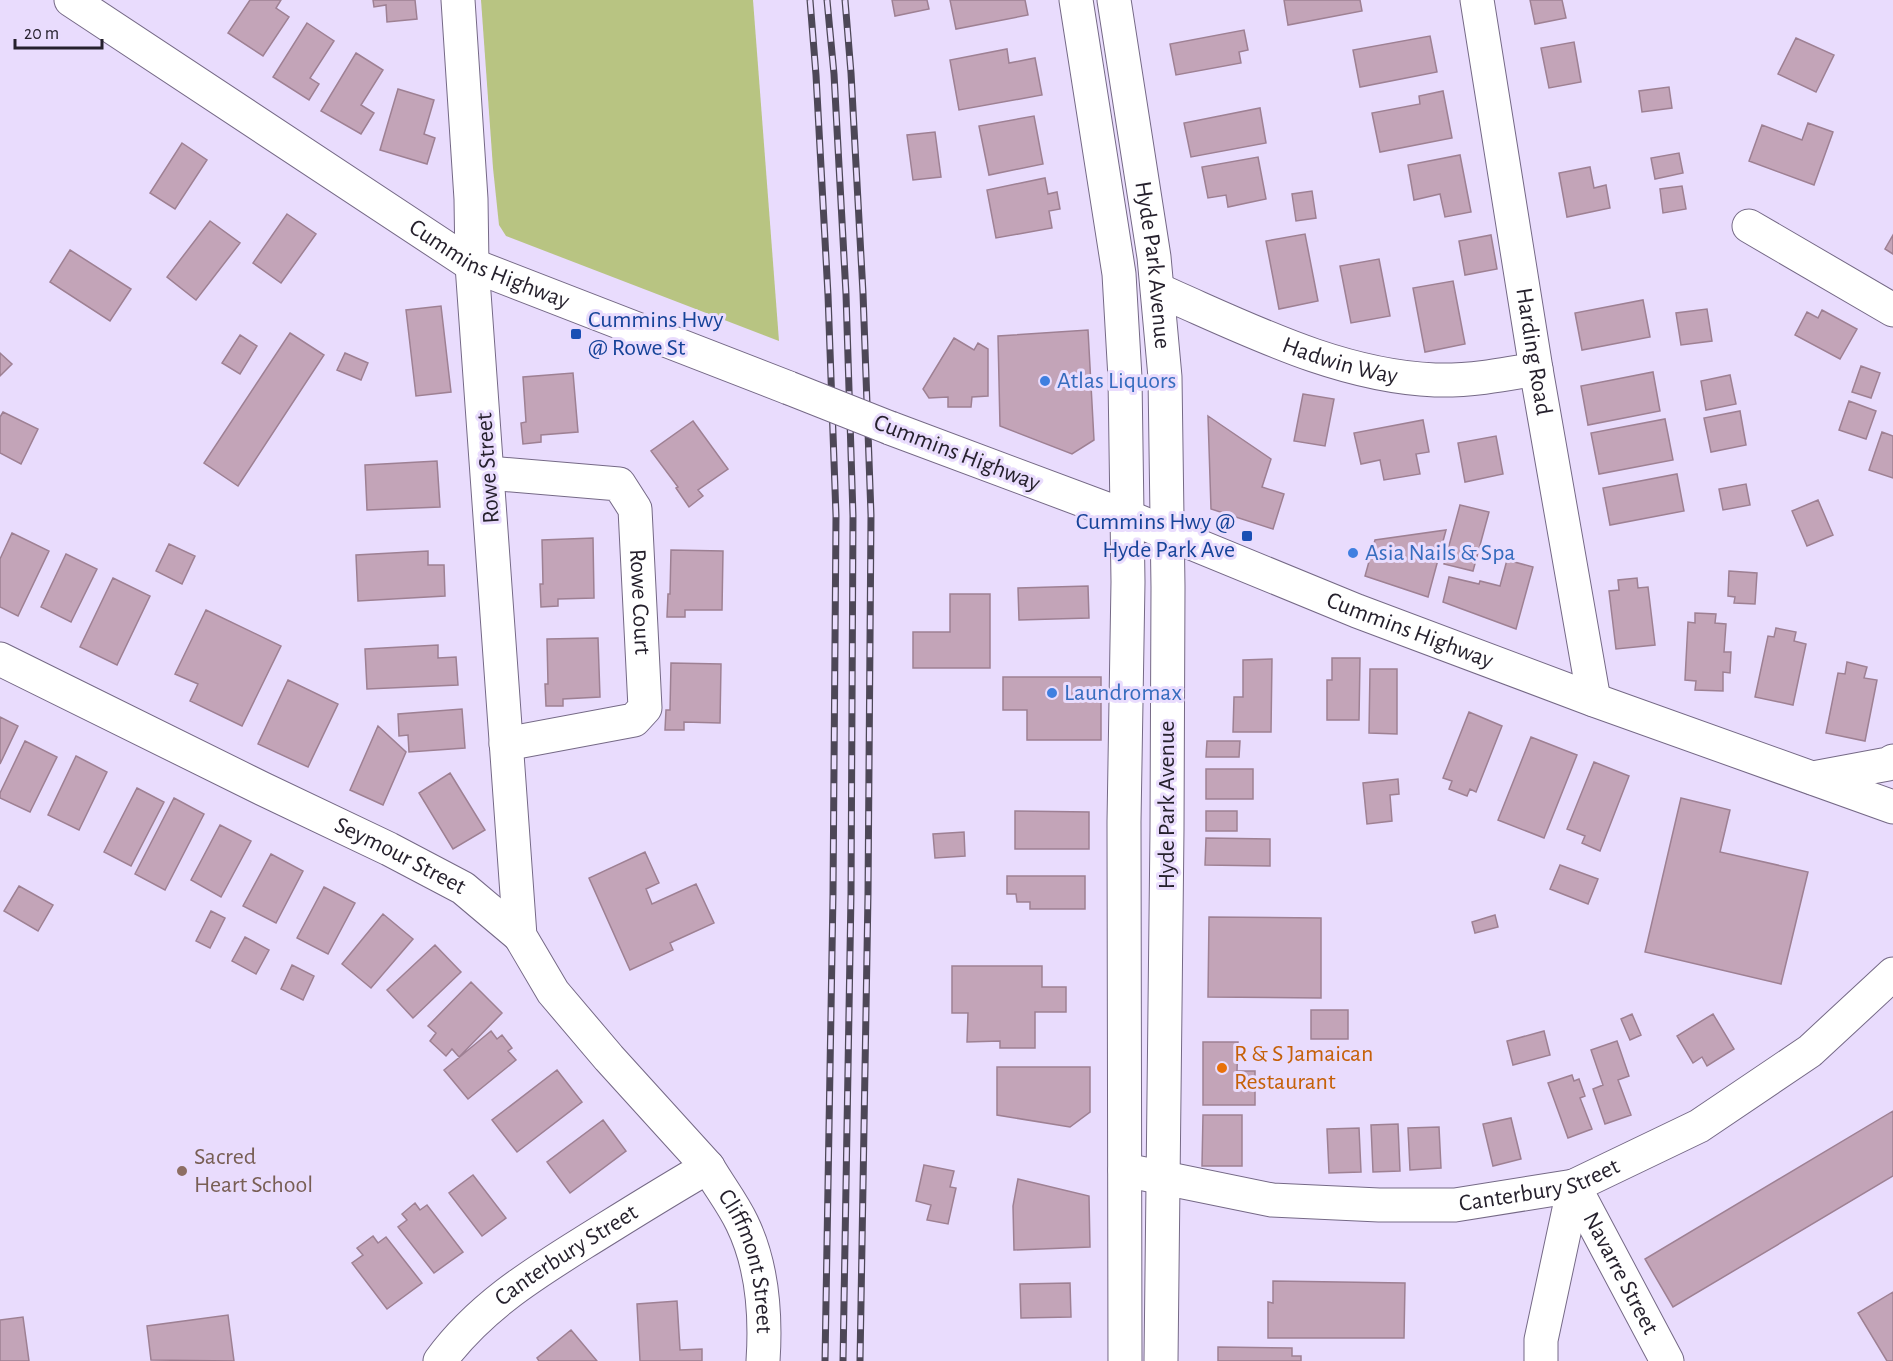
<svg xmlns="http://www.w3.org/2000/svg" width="1893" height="1361" viewBox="0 0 1893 1361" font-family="'Alegreya Sans',sans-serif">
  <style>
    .green { fill: #b8c482 }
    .building { fill: #c3a4b8; stroke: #9e8093; stroke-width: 1.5 }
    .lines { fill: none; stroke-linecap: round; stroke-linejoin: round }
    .street-casing { stroke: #756986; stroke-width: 35 }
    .secondary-casing { stroke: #756986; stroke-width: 35 }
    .primary-casing { stroke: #756986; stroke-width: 35 }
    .street { stroke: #fff; stroke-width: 33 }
    .secondary { stroke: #fff; stroke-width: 33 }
    .primary { stroke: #fff; stroke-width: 33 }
    .rail-casing { stroke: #4d4757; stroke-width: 7 }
    .rail { stroke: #e9dcfd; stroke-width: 4.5; stroke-dasharray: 14; stroke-linecap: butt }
    .primary-bridge-casing { stroke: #756986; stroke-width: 35; stroke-linecap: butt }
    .primary-bridge { stroke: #fff; stroke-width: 33 }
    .transit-dot { fill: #1a4fb4; stroke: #e9dcfd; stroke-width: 2 }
    .shop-dot { fill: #3f7fe0; stroke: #e9dcfd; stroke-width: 2 }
    .food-dot { fill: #e8710a; stroke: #e9dcfd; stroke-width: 2 }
    .education-dot { fill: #8d6e63; stroke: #e9dcfd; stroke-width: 2 }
    .labels { text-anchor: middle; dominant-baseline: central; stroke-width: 6; stroke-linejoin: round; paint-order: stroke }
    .street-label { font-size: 24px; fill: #26212d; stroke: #e9dcfd }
    .transit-label { font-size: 24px; fill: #164399; stroke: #e9dcfd; text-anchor: start }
    .shop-label { font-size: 24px; fill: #366cbe; stroke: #e9dcfd; text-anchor: start }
    .food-label { font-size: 24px; fill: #c56008; stroke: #e9dcfd; text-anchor: start }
    .education-label { font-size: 24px; fill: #785e54; stroke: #e9dcfd; text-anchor: start }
  </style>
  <rect width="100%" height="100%" fill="#e9dcfd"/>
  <path class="green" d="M481,0H753L779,341L506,236L499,225L493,168Z"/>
  <path class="building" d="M250,0H281L276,8L289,17L263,56L228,33Z
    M373,0H415L417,19L387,22L386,5L374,7Z
    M892,0H927L929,9L895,16Z
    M950,0H1025L1028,15L956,29Z
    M1284,0H1360L1362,11L1288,25Z
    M1530,0H1562L1566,18L1535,24Z
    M307,23L334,41L310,78L319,84L309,100L273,77Z
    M1244,30L1248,50L1239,52L1241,63L1176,75L1170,44Z
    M1430,36L1437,72L1360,87L1353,50Z
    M1796,38L1834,55L1816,92L1778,74Z
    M1574,42L1581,82L1549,88L1541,48Z
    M1007,49L1009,63L1035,58L1042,95L959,110L950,60Z
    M356,53L383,70L361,105L374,113L361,134L321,111Z
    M1669,87L1672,108L1642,112L1639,91Z
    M398,89L434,100L424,134L435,138L427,164L380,150Z
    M1443,91L1452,138L1380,152L1372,113L1420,104L1419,96Z
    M1260,108L1266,143L1191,157L1184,123Z
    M1034,116L1043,164L989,175L979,126Z
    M1808,123L1833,132L1814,185L1749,161L1762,125L1802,140Z
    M935,132L941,177L913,180L907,135Z
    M182,143L207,160L175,209L150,193Z
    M1679,153L1683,173L1655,179L1651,158Z
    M1460,155L1471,212L1445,217L1440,194L1414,200L1408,165Z
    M1258,157L1266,199L1228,207L1226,195L1208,198L1202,167Z
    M1590,167L1594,188L1606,185L1610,208L1567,217L1559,173Z
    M1045,178L1048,194L1057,192L1060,209L1049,211L1052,228L996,238L987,190Z
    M1682,186L1686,209L1663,213L1660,189Z
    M1312,191L1316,218L1296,221L1292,194Z
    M287,214L316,234L281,283L253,263Z
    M210,221L240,243L196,300L167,277Z
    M1305,234L1318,301L1279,309L1266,241Z
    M1491,235L1497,269L1465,275L1459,241Z
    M1893,235V254L1885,249Z
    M70,250L131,289L110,321L50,282Z
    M1379,259L1390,316L1351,323L1340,266Z
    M1453,281L1465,344L1425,352L1413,288Z
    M1643,300L1650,337L1582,350L1575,313Z
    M441,306L451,392L416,396L406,310Z
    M1707,309L1712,341L1681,345L1676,313Z
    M1822,310L1857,329L1840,359L1795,335L1807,312L1818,318Z
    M1088,330L1094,440L1072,454L1000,426L998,336Z
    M290,333L324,355L238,486L204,463Z
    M240,335L257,346L240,374L222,363Z
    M954,338L974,350L978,343L988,349V396L972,397L971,407H948V397L929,398L923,389Z
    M0,353L12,364L0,376Z
    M345,353L368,363L361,380L337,370Z
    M1861,366L1880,373L1871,398L1852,392Z
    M1653,372L1660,411L1588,425L1581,386Z
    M573,373L578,432L541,435V442L523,444L521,423L526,422L523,377Z
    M1730,375L1736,404L1706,410L1701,381Z
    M1303,394L1334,399L1325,446L1294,441Z
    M1849,401L1876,411L1866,439L1839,430Z
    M1740,411L1746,445L1711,452L1704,418Z
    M3,412L38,429L21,464L0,453V417Z
    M1208,416L1271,459L1262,487L1284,494L1273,529L1211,509Z
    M1665,419L1673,460L1599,474L1591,433Z
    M1423,420L1429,452L1416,454L1420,474L1384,480L1380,460L1361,464L1354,433Z
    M693,421L728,469L698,490L703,496L689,507L676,488L678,487L651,451Z
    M1882,432L1893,436V478L1869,470Z
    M1496,436L1503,474L1465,482L1458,443Z
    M437,461L440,507L367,510L365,465Z
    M1677,474L1684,511L1610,525L1603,488Z
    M1746,484L1750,505L1723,510L1719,489Z
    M1818,500L1833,535L1807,546L1792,511Z
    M1460,505L1489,512L1473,571L1444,564Z
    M1446,530L1428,597L1365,576L1375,540Z
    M12,533L49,551L18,616L0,607V559Z
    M593,538L594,598L558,599V606L541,607L540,584H543L542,540Z
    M169,544L195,556L182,584L156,571Z
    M671,550L723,551L722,610H685V617H667L668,594H670Z
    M428,551V565H444L445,596L358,601L356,555Z
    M66,554L97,569L71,622L41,607Z
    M1507,560L1533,567L1516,629L1443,602L1449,577L1479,584L1480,581L1500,586Z
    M1729,571L1757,573L1755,604L1734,603L1735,597L1728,596Z
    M113,578L150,596L117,665L80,647Z
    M1637,578L1638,588L1648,587L1655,645L1616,649L1609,591L1619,590L1618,580Z
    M1088,586L1089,618L1019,620L1018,588Z
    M950,594H990V668H913V632H950Z
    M206,610L281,646L242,726L190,701L198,684L175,674Z
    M1695,613L1716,614L1715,623L1726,624L1724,652H1731L1730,673L1723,672V691L1695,690L1696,681L1685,680L1688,622L1695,623Z
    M1776,628L1796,632L1794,641L1806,644L1793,705L1755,697L1768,636L1774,637Z
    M598,638L600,697L563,699V706H546L545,684H548L547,639Z
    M438,645V658L456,657L458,685L367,689L365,649Z
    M1332,658H1360L1359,720H1327V680H1332Z
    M1272,659L1271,732H1233L1234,697H1243V660Z
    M1847,662L1867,667L1864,678L1877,680L1865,741L1826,733L1838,673L1845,674Z
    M671,663L721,664L720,723L684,722V730H665L666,710H670Z
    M1370,669H1397V734L1369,733Z
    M1003,677H1101V740H1027V710H1003Z
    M288,680L338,704L308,767L258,744Z
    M462,709L465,748L409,752L408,735L399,736L398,714Z
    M1469,712L1502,726L1476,792L1470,789L1467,796L1449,789L1452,781L1443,778Z
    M0,717L18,726L0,764Z
    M378,726L406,752L383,805L350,790Z
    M1531,737L1577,755L1544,838L1498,820Z
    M25,741L57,757L30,812L0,798V793Z
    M1207,741H1240L1239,757H1206Z
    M76,756L107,772L79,830L48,815Z
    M1594,762L1629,776L1600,851L1582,843L1585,836L1567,829Z
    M1206,769H1253V799H1206Z
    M450,773L485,830L453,849L419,793Z
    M1398,779L1399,794L1390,795L1392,821L1367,824L1363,783Z
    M137,788L164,802L131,866L104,852Z
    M174,798L204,814L165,890L135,874Z
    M1681,798L1730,810L1720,852L1808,872L1781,984L1645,952Z
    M1015,811L1089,812V849H1015Z
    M1206,811H1237V831H1206Z
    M220,825L251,841L221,897L191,880Z
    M964,832L965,856L935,858L933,834Z
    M1206,838L1270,839V866L1205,865Z
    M645,852L659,883L646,889L652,904L696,884L714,923L670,943L673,950L630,970L589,878Z
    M271,854L303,871L276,923L243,906Z
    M1560,865L1598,879L1588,904L1550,889Z
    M1007,876H1085V909H1030V902H1017L1016,894H1007Z
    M19,886L53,905L38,931L4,911Z
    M324,887L355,903L328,954L297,938Z
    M211,911L225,918L210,948L196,941Z
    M383,914L413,939L371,988L342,964Z
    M1495,915L1498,927L1475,933L1472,922Z
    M1209,917L1321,918V998L1208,997Z
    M245,937L269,950L256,974L232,961Z
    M435,945L461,972L413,1018L387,990Z
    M292,965L314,976L303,1000L281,989Z
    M952,966H1042V987H1066V1012H1035V1048H1000V1041L967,1042L968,1013H952Z
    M471,982L502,1013L459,1057L452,1049L446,1056L430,1041L436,1033L428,1026Z
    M1311,1010H1348V1039H1311Z
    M1632,1014L1641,1035L1630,1040L1621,1019Z
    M1713,1014L1734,1049L1707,1066L1702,1057L1693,1063L1677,1036Z
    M491,1031L497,1039L502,1035L512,1048L508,1051L516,1060L468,1099L444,1070Z
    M1544,1031L1550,1055L1513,1065L1507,1041Z
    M1617,1041L1629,1076L1618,1080L1631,1115L1605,1124L1593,1089L1603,1085L1591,1050Z
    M1203,1042H1238L1237,1071H1255V1105H1203Z
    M997,1067H1090V1112L1070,1127L997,1115Z
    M557,1070L582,1102L517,1152L492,1120Z
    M1572,1075L1574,1081L1579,1079L1585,1096L1580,1098L1592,1129L1568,1138L1548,1083Z
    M1893,1111V1176L1673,1307L1645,1259Z
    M1203,1115H1242V1166H1202Z
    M1511,1118L1521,1159L1493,1166L1483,1124Z
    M603,1120L626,1151L570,1193L547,1162Z
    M1398,1124L1400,1171L1373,1172L1371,1125Z
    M1439,1127L1441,1168L1410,1170L1408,1128Z
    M1359,1128L1361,1172L1329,1173L1327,1129Z
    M924,1165L954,1171L950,1187L956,1188L948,1224L927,1220L931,1205L916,1201Z
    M473,1175L506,1218L482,1236L449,1193Z
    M1018,1179L1089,1196L1090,1247L1014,1250L1013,1206Z
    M415,1203L420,1210L427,1205L463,1252L434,1273L398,1227L407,1220L402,1214Z
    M373,1236L378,1243L386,1237L422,1283L387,1309L352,1263L363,1255L357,1248Z
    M1273,1281L1405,1283L1404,1338H1268V1302L1273,1303Z
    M1070,1283L1071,1317L1021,1318L1020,1284Z
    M1893,1292V1361H1887L1858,1313Z
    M677,1301L680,1350L702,1349V1361H640L637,1304Z
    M228,1315L234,1361L151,1360L147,1326Z
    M23,1317L29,1361H0V1320Z
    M571,1330L597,1361H539L537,1358Z
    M1218,1347L1292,1348V1356H1301V1361H1218Z"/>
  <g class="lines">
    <g class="street-casing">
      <g id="street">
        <path d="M458,0L471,199L472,265"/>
        <path id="s1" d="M1477,0L1536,369L1594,700"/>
        <path d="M1749,226L1893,310"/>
        <path id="s2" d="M1158,290C1246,328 1337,376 1435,380C1469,381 1502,375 1536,369"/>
        <path id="s3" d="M488,473L619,484L635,509L645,708L634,720L506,744"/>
        <path id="s4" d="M0,659L263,789L389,849L463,888L520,936"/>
        <path id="s5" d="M708,1167C719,1186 733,1204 742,1223C762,1264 766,1316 763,1361"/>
        <path id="s6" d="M1574,1186L1667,1361"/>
        <path d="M1541,1361V1340L1574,1186"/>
      </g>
    </g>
    <g class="secondary-casing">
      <g id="secondary">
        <path id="s7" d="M1125,1170L1272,1200L1379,1205H1455L1574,1186L1699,1126L1810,1051L1893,974"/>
        <path id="s8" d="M440,1361C478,1309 530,1276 583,1243C625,1217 666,1191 708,1167L609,1058L553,992L520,936L472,265"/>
      </g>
    </g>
    <g class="primary-casing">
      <g id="primary">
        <path id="s9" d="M71,0L472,265L789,388"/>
        <path d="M1076,0L1119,274L1125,378L1128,582L1124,822L1125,1361"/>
        <path id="s10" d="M1114,0L1154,257L1165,377L1168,587L1167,830L1161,1361"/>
        <path id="s11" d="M890,428L1128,517L1357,611L1594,700L1893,807"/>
        <path d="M1813,778L1888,764L1893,761"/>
      </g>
    </g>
    <use href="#street" class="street"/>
    <use href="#secondary" class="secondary"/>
    <use href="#primary" class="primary"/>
    <g class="rail-casing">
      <path id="rail" d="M810,0L816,75L828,295L836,516L833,894L825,1361
        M827,0L834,74L846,294L853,516L851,894L843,1361
        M845,0L851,73L863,293L871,515L868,894L860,1361"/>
    </g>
    <use href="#rail" class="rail"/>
    <g class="primary-bridge-casing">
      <path id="primary-bridge" d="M789,388L890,428"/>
    </g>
    <use href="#primary-bridge" class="primary-bridge"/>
  </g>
  <g class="transit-dot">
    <rect x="570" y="328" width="12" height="12" rx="3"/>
    <rect x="1241" y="530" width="12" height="12" rx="3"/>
  </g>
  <g class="shop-dot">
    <circle cx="1045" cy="381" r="6"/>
    <circle cx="1353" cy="553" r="6"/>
    <circle cx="1052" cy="693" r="6"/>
  </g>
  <circle class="food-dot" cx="1222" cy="1068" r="6"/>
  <circle class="education-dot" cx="182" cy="1171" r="6"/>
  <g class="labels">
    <g class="street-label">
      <text stroke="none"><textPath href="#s9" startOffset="496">Cummins Highway</textPath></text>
      <text stroke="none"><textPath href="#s10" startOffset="268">Hyde Park Avenue</textPath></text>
      <text stroke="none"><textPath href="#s1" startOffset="356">Harding Road</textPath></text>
      <text stroke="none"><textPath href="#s2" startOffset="196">Hadwin Way</textPath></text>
      <text transform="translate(957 453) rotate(21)">Cummins Highway</text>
      <text transform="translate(488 468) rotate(-94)">Rowe Street</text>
      <text stroke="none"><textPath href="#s3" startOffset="254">Rowe Court</textPath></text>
      <text stroke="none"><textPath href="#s11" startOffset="558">Cummins Highway</textPath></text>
      <text transform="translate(1167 805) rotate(-90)">Hyde Park Avenue</text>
      <text stroke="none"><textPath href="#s4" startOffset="446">Seymour Street</textPath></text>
      <text stroke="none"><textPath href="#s7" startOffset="420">Canterbury Street</textPath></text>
      <text stroke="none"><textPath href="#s8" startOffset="166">Canterbury Street</textPath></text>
      <text stroke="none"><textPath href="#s5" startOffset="104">Cliffmont Street</textPath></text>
      <text stroke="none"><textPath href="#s6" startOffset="99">Navarre Street</textPath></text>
    </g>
    <g class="transit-label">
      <text x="588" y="320">Cummins Hwy<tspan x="588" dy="28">@ Rowe St</tspan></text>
      <text x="1235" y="522" text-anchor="end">Cummins Hwy @<tspan x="1235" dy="28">Hyde Park Ave</tspan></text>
    </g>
    <g class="shop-label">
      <text x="1057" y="381">Atlas Liquors</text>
      <text x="1365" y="553">Asia Nails &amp; Spa</text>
      <text x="1064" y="693">Laundromax</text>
    </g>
    <g class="food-label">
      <text x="1234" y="1054">R &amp; S Jamaican<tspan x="1234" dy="28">Restaurant</tspan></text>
    </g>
    <g class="education-label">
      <text x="194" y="1157">Sacred<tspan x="194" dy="28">Heart School</tspan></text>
    </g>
  </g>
  <path d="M15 39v9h87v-9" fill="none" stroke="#26212d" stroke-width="3"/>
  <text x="24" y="39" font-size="18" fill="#26212d" stroke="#e9dcfd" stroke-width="4.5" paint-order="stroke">20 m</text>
</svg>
